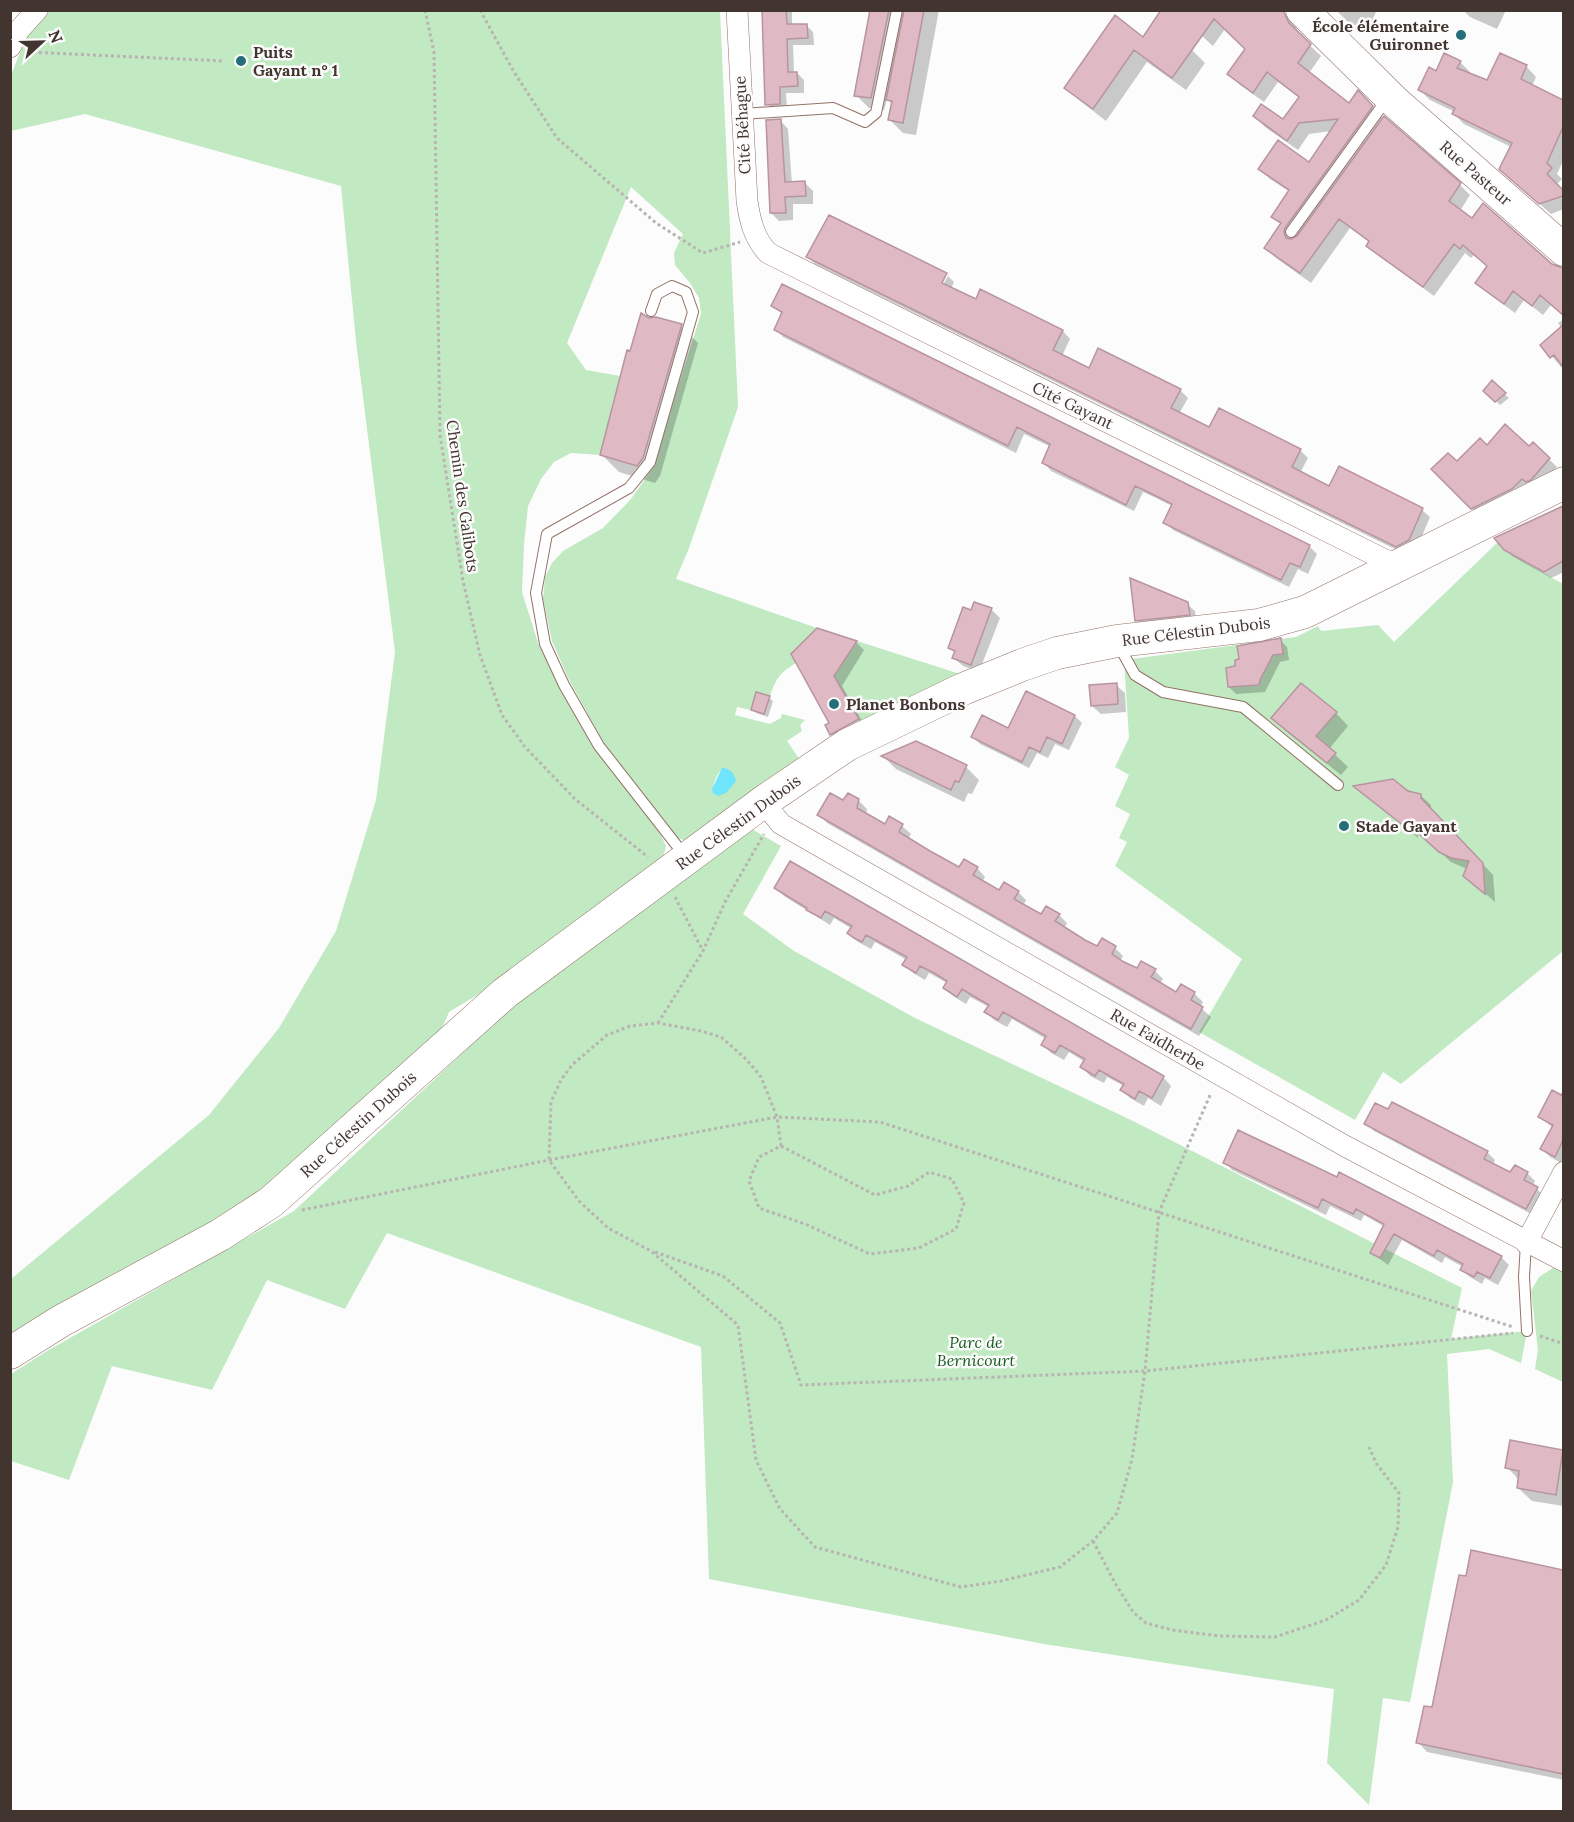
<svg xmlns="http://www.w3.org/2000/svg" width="1574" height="1822" viewBox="0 0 1574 1822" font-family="Lora,serif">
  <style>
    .green { fill: #c1e9c2; fill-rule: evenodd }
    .water { fill: #6fe5fe }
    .shadow { fill: #0003 }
    .building { fill: #dfbac5; stroke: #b7949e; stroke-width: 1.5 }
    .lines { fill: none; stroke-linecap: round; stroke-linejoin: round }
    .lane-casing { stroke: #927265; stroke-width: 12 }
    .street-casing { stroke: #927265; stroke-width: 22 }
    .secondary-casing { stroke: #927265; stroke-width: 33 }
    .path { stroke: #b9b4b2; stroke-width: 3; stroke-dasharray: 3 3; stroke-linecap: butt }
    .lane { stroke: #fff; stroke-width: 10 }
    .street { stroke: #fff; stroke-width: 21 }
    .secondary { stroke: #fff; stroke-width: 32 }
    .poi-dot { fill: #276e7b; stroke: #fcfcfc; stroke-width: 2 }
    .labels { text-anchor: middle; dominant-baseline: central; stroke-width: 5; stroke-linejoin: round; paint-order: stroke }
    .poi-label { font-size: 16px; font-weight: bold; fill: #42342e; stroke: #fcfcfc; text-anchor: start }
    .street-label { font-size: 16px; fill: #42342e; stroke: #fcfcfc }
    .park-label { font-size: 16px; font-style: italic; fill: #175b20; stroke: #fcfcfc }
  </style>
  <rect width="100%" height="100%" fill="#fcfcfc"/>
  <path class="green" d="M50,10L720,11L738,407L689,548L676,579L817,628L806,640L843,662L857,641L960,674L861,724L832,673L801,647L791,653L796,663C780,673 776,678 770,696L756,692L751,710L737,707L735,715L770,724L781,718L782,714L805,720L800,725L802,731L787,741L800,760L689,842L678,838L665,823L604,743L569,680L552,641L543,599L545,577L552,563L563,551L603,528L631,499L652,469L701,314L699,298L690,283L675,265L674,253L683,234L631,187L567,343L586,370L620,376L611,409L613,410L600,455L571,453L554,462L541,479L528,506L524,544L522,592L538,643L561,689L659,831L666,846L663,858L479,994L449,1012L440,1033L266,1193L11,1341V1279L209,1115L279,1028L336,931L376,800L395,652L356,341L341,186L85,114L11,131V76L26,36ZM724,768L729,770L713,793C712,785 717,772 724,768Z
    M1498,542L1505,551L1563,584V951L1401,1084L1383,1072L1355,1120L1199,1032L1242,959L1115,866L1127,842L1119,838L1130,814L1115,806L1129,775L1115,767L1129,738L1124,660L1296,637L1318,626L1321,631L1378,625L1394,642Z
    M750,828L781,846L743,914L794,951L915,1018L1133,1121L1462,1288L1451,1339L1527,1331L1521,1363L1489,1349L1447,1354L1453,1482L1410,1702L1383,1698L1369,1805L1327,1763L1334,1689L1044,1644L709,1579L701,1347L387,1233L345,1309L267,1280L212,1390L112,1366L69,1480L11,1461V1374L47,1351L294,1211L515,1004Z
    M1556,1266L1563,1270V1382L1535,1369L1538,1350L1531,1291L1539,1277Z"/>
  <path class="water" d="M722,768C729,767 735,774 736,781L726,793L718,796L713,793L712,789Z"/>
  <path class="shadow" d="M763,10H792V26L806,25L813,32L814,45H793L794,73H797L804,80V93H786L787,110L774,111L767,104Z
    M871,10H939L916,135L903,133L890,120L893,105L887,99L884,110L869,108L856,95Z
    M1173,10H1281L1295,25L1300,36L1321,56L1309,73L1349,105L1358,93L1384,119L1460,185L1470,195L1460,211L1564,270V315L1551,305L1543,315L1524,300L1515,313L1488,293L1477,283L1489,267L1474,255L1471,258L1465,253L1434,296L1379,256L1368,246L1370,243L1350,228L1311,283L1276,258L1266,248L1282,225L1273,216L1290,192L1270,179L1260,168L1309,164L1331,131L1309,134L1298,150L1265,127L1255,116L1283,121L1300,98L1278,82L1264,102L1240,85L1229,74L1246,49L1225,29L1213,46Z
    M1336,10H1377L1367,31L1348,22Z
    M1463,10H1506L1497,29L1470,17Z
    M1144,39L1192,50L1205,63L1186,90L1147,62L1106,121L1079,100L1066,88Z
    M1460,62L1470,72L1469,74L1488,82L1526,66L1536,77L1532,86L1564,101V159L1557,174L1562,179L1556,185L1564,192V209L1551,214L1512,179L1511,147L1464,124L1454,114L1455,112L1430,100L1420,90L1437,73Z
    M780,120L788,129L792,184L805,183L813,191V204H793V220L779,221L771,213Z
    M808,257L946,274L938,289L940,290L948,276L954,282L951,289L976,301L981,291L1063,331L1070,339L1062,356L1090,370L1180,390L1188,398L1179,414L1210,429L1300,450L1308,458L1300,473L1330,488L1339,468L1422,510L1430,517L1417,548L1405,554L815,264Z
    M773,306L1309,546L1317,554L1308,574L1298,569L1289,587L1173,530L1165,522L1172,506L1156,498L1143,492L1134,511L1051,471L1044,463L1051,447L1024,434L1016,453L783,337L776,329L783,315Z
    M1564,319V366L1562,368L1542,345L1562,328L1558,323Z
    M649,320L681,326L698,343L660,476L655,483L619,472L602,455L631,353Z
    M1492,383L1509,398L1500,405L1485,391Z
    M1533,444L1557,467L1539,487L1480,517L1433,469L1457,464L1487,447L1529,449Z
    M1564,507V572L1551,578L1512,556L1505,549L1507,533Z
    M1187,604L1195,611L1196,621L1143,627L1136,620Z
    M991,609L1000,618L979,672L963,666L954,658L956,653L950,648L972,612Z
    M1280,640L1287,647L1289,660L1280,662L1265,692L1236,694L1229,687Z
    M856,642L864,650L842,686L866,728L840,742L831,734V723L793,654Z
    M1116,685L1125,693L1126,712L1101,714L1092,706Z
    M769,698L773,701L768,717L756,713L753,710Z
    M1336,713L1348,726L1329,749L1348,767L1341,775L1286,731L1273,718Z
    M1075,716L1082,723L1069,750L1055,744L1048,758L1037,753L1029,768L980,744L973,737Z
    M916,742L966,767L979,780L972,794L968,793L964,802L896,769L884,757Z
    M1356,787L1420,795L1431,805V809L1493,875L1495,902L1464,875L1467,869L1451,862L1418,832V838Z
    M858,800L867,809L866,815L885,826L890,818L902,826L911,834L908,839L960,869L977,868L985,877L982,882L1000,892H1018L1026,900L1023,906L1041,916L1059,915L1067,923L1064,929L1097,948H1115L1123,956L1120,961L1137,970L1155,971L1163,979L1160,984L1177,994L1194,993L1203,1002L1200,1007L1211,1017L1199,1036L827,823L819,814L844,802Z
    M790,863L1163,1077L1171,1086L1161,1106L1148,1098L1144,1106L1130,1098L1122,1090L1124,1086L1107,1077L1104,1083L1090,1076L1082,1067L1085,1062L1069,1052L1064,1060L1051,1053L1043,1044L1046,1039L1012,1019L1007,1027L994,1020L986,1012L989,1007L970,997L966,1004L953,996L944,988L947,983L929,973L925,980L913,973L904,965L907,960L875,942L871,949L858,942L849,933L852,929L834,918L830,925L784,896L776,888Z
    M1564,1090L1563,1164L1550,1157L1542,1149L1553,1128L1540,1117Z
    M1366,1123L1487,1152L1495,1160L1493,1165L1511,1174L1527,1173L1535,1181L1533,1186L1545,1196L1535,1216L1374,1131Z
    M1225,1162L1501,1257L1509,1265L1498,1285L1485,1278L1482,1284L1470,1277L1462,1270L1463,1267L1445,1257L1442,1263L1402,1240L1388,1265L1372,1253L1385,1227L1364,1215L1361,1221L1330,1206L1326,1215L1232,1170Z
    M1511,1442L1564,1452V1506L1532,1501L1518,1488L1519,1480L1507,1467Z
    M1472,1552L1564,1571V1780L1427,1752L1418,1742L1433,1709Z"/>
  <path class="building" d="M762,10H786L787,24H807L808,38L787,39L788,72H797L798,86L780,87V104L765,105Z
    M870,10H889L871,98L854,96Z
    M904,10H924L903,123L888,120L892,101L886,100Z
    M1161,10H1283L1289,23L1311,44L1298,63L1349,103L1358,90L1373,106L1285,228L1284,232L1286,238L1291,239L1297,236L1384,116L1461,183L1449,201L1472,218L1483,203L1552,264L1563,268V315L1540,295L1532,306L1513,291L1504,304L1475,283L1487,266L1463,245L1460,249L1454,244L1423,287L1366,246L1369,241L1339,219L1300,273L1264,248L1281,223L1271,217L1289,190L1258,169L1278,140L1309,162L1338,119L1299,123L1287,141L1253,116L1261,104L1283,119L1299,97L1267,72L1253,93L1227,74L1245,49L1214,19L1172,78L1134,50L1093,109L1064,88L1115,15L1143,37Z
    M1444,53L1461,61L1457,68L1487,80L1500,53L1527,65L1521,79L1563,100V127L1547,163L1552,168L1547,174L1563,190V196L1539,204L1499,169L1512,143L1452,114L1455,108L1418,90L1429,67L1436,71Z
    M781,119L785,182L805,181L806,196L785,197L786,213H770L766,120Z
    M829,215L947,273L942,283L976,299L980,289L1063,330L1053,350L1089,368L1098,348L1181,389L1171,408L1209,427L1219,408L1301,449L1292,467L1329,486L1339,466L1423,508L1409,540L1396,547L806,257Z
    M782,284L1310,545L1300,567L1290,563L1281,580L1163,523L1172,504L1146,491L1135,486L1126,505L1042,463L1050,444L1017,427L1008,446L774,330L782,312L771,306Z
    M641,313L649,318L656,317L682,324L643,458L637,466L600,455L627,350L630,351Z
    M1563,325V367L1554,355L1550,358L1540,345Z
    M1492,380L1506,393L1495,402L1483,391Z
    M1505,424L1529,446L1533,442L1550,458L1531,480L1526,482L1522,479L1512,489L1471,509L1431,469L1448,453L1457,461L1480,438L1487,445Z
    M1563,506V561L1544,572L1504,550L1494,538Z
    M1130,578L1188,602L1190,615L1135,621Z
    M974,602L992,608L971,665L952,658L955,651L948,648L963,607L971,610Z
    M817,628L857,641L834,676L859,719L830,735L825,725L829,723L791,654Z
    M1281,638L1283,654L1273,655L1260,680L1259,685L1228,687L1226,668L1235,666V660L1239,659L1237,646Z
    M1117,683L1118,704L1091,706L1089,685Z
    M1301,683L1337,712L1316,736L1336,753L1327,763L1271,718Z
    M1026,691L1075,715L1062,744L1047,737L1040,752L1029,747L1022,762L971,737L982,715L1008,728Z
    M756,692L770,696L764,714L751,710Z
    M916,741L967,765L959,782L955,781L951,790L881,756Z
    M1393,779L1408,791L1421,794V798L1483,863L1485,894L1463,876L1469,861L1451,858L1439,852L1409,825V830L1353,786Z
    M830,793L843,800L848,793L859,799L857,808L885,824L889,816L903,824L899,832L930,851L959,867L964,859L978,867L973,875L999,890L1004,882L1019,891L1014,899L1041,914L1046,906L1060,914L1055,921L1085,940L1097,946L1102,938L1116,946L1112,954L1124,962L1137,968L1141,961L1156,969L1151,977L1176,992L1181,984L1195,992L1191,1000L1203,1007L1191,1029L817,815Z
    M790,861L1164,1076L1152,1098L1139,1091L1135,1099L1120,1090L1124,1084L1099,1070L1095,1076L1080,1067L1085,1059L1060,1045L1055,1053L1041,1045L1046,1036L1003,1012L998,1020L984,1012L989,1005L975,997L962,989L957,997L943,988L947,981L934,973L920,966L916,973L902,965L907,957L866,935L862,942L854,938L847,933L852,926L825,911L821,918L806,910L807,908L774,888Z
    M1552,1090L1563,1096V1140L1555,1157L1540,1149L1553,1125L1538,1117Z
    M1392,1102L1488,1151L1484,1159L1510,1172L1515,1165L1528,1172L1524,1180L1538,1187L1526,1209L1364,1124L1375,1103L1388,1109Z
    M1238,1130L1337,1177L1339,1172L1502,1256L1490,1278L1477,1272L1474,1277L1460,1270L1463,1264L1437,1250L1434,1256L1394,1234L1380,1258L1370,1253L1384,1224L1356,1209L1353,1214L1322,1199L1318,1208L1223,1163Z
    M1510,1440L1563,1450L1556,1495L1517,1488L1519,1471L1505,1468Z
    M1471,1550L1563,1570V1774L1416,1743L1424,1706L1432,1707L1459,1575L1466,1576Z"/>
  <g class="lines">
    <g class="lane-casing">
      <path id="lane" d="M742,114L833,108L865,122L876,113L897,10
        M1291,232L1387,99
        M651,311L657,294L672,286L686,292L693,312L650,462L629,488L547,534L536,593L545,644L564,685L599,746L685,856
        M1118,644L1135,675L1163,692L1243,707L1338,785
        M1526,1243L1524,1277L1527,1331"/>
    </g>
    <g class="street-casing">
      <path id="street" d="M737,10L747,201C750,221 754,238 768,253L1397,566
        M10,47L19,30L37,10
        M763,802L781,824L1345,1146L1564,1261
        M1526,1243L1564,1172"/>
    </g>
    <g class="secondary-casing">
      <path id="secondary" d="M1302,10L1395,102L1564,250
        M10,1353L61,1321L220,1235L271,1202L505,993L763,802L847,745L963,689L1022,665L1057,653L1117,641L1259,625L1305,612L1564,483"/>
    </g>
    <path class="path" d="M425,10L434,52L440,435L463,581L480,655L502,715L525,747L575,799L648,857
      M480,10L514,72L557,138L656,223L703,253L740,242
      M27,52L224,61
      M675,897L703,951
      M658,1023L703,951L725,902L764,834
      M781,1146L875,1195L908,1186L929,1172L952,1179L964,1203L956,1229L919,1248L870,1254L805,1224L759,1208L749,1181L759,1157L781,1146L777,1117L761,1077L747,1060L721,1037L701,1031L658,1023L630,1026L607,1035L572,1065L561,1080L551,1102L549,1160L579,1201L608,1228L651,1251L738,1325L756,1460L780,1509L815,1547L961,1587L1001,1581L1060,1567L1093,1541L1117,1513L1132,1459L1145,1371L1159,1212L1211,1093
      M302,1210L549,1160L777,1117L880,1122L1513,1327
      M655,1252L723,1276L780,1323L801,1385L1145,1371L1513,1333
      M1540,1336L1564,1344
      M1093,1541L1115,1583L1133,1612L1146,1623L1172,1630L1220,1636L1275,1637L1326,1620L1359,1600L1386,1565L1398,1527L1399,1493L1376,1463L1369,1447"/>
    <use href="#lane" class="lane"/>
    <use href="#street" class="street"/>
    <use href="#secondary" class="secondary"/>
  </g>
  <g class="poi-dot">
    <circle cx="1461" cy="35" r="6"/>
    <circle cx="241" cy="61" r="6"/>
    <circle cx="834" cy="704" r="6"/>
    <circle cx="1344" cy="826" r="6"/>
  </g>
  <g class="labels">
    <g class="poi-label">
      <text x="1449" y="26" text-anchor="end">École élémentaire<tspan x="1449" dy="18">Guironnet</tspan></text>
      <text x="253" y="52">Puits<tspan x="253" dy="18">Gayant n° 1</tspan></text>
      <text x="846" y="704">Planet Bonbons</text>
      <text x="1356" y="826">Stade Gayant</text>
    </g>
    <g class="street-label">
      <text transform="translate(742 125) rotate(-93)">Cité Béhague</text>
      <text transform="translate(1476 173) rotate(41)">Rue Pasteur</text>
      <text transform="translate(1073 405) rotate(26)">Cité Gayant</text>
      <text transform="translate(463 496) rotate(82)">Chemin des Galibots</text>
      <text transform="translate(1196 631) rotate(-7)">Rue Célestin Dubois</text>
      <text transform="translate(738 822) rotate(-36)">Rue Célestin Dubois</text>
      <text transform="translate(1158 1039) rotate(30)">Rue Faidherbe</text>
      <text transform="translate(358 1124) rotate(-42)">Rue Célestin Dubois</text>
    </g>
    <g class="park-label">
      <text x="976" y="1342">Parc de<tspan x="976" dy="18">Bernicourt</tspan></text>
    </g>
  </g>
  <rect width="1574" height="1822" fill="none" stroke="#42342e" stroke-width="24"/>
  <g transform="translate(42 42) rotate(68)" stroke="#fcfcfc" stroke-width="4.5" paint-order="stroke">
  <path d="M0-4.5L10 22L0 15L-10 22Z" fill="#42342e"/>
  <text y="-9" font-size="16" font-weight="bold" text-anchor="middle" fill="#42342e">N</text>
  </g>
</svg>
